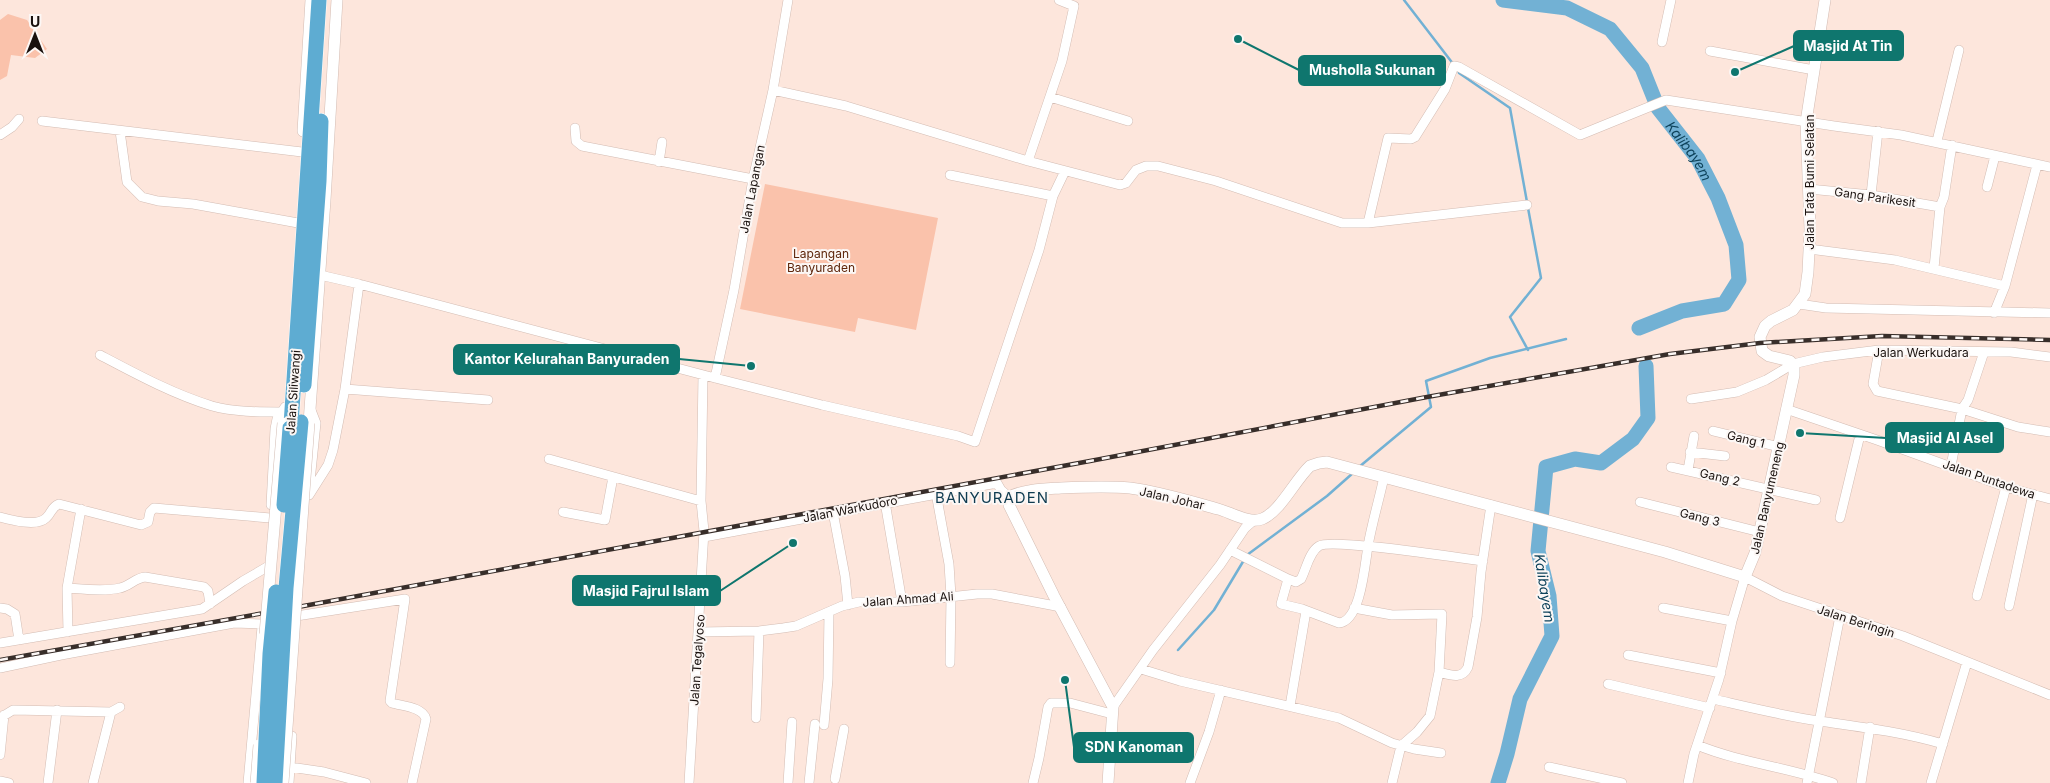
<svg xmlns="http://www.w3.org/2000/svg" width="2050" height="783" viewBox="0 0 2050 783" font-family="Inter,sans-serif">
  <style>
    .green { fill: #fac2ab }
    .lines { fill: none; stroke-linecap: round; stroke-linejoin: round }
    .stream { stroke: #72b1d4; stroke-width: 2.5 }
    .river { stroke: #72b1d4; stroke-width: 15 }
    .minor-casing { stroke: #d3bcb3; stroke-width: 10 }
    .tertiary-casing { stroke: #d3bcb3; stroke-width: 12 }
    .trunk-casing { stroke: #fff; stroke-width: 16 }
    .minor { stroke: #fff; stroke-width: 9 }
    .tertiary { stroke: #fff; stroke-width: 11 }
    .trunk { stroke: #5eacd2; stroke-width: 15 }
    .rail-casing { stroke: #382e2a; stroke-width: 4.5 }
    .rail { stroke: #fcf7f5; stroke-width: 2.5; stroke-dasharray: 8; stroke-linecap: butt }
    .tertiary-bridge-casing { stroke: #d3bcb3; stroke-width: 12; stroke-linecap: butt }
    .trunk-bridge-casing { stroke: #fff; stroke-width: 16; stroke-linecap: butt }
    .tertiary-bridge { stroke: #fff; stroke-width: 11 }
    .trunk-bridge { stroke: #5eacd2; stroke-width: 15 }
    .labels { text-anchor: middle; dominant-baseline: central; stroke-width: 4; stroke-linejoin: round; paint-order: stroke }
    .street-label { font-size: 12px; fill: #19110e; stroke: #fcf7f5 }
    .park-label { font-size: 12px; fill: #5e260b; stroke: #fcf7f5 }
    .water-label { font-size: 14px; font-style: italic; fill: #0e435b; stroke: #fcf7f5 }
    .quarter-label { font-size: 15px; letter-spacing: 1px; fill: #0f3b50; stroke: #fcf7f5 }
    .leader { fill: none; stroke: #0f766e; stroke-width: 2 }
    .callout-dot { fill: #0f766e; stroke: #fcf7f5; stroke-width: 2 }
    .callout { fill: #0f766e; stroke: #0f766e; stroke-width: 2 }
    .callout-label { font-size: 14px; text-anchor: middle; font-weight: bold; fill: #fff }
  </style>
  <rect width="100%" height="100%" fill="#fde6dc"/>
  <path class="green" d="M8,14L27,20L47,49L35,58L11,55L7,76L0,80V20Z
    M765,184L938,218L916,330L858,318L855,332L740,309Z"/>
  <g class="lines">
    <path class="stream" d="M1404,0L1454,65
      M1458,69L1459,73L1510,108L1527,202
      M1528,208L1541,278L1510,317L1528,350
      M1359,467L1431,407L1426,381L1490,358L1566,339
      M1247,555L1327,496L1353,473
      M1178,650L1214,610L1244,560"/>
    <g class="river">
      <path id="s1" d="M1503,0L1567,8L1610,29L1642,68L1658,108L1698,159L1718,198L1736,245L1739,280L1724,304L1682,311L1639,328"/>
      <path d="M1498,783L1507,754L1520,699L1552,636L1549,596L1538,551L1546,467L1575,459L1601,463L1633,439L1648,418L1646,366"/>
    </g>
    <g class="minor-casing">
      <path id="minor" d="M1662,42L1671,0
        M1710,51L1814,70
        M773,90L846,106L1028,161L1120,185L1126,183L1136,170L1146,166H1158L1216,181L1342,223H1368L1527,205
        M1050,97L1128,121
        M42,121L302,152
        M575,128L576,141L582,146L753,179
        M120,131L127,182L142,197L158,201L193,204L298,223
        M0,135L12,127L19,119
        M1937,141L1959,50
        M1028,161L1062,61L1074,6L1059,0
        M659,162L662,142
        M950,175L1053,196
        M1987,187L1995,156
        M1809,189L1871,195L1940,207
        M1871,195L1878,131
        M1368,223L1388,138L1411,139L1415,137L1445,89L1454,66L1459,67L1580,135L1666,100L1834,126L1901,135L2050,167
        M1809,249L1895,260L2005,286
        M1934,268L1940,207L1944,197L1952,145
        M320,275L359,284L715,378L822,405L958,436L975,442L1039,250L1053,196L1065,171
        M1799,304L1826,308L2050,313
        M1994,313L2005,286L2037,165
        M1879,350L1873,384L1877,391L1962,409L2018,427L2050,432
        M100,355C136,374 173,394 212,406C234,412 258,412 281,412
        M715,378L734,290L753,179L773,90L788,0
        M345,389L488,400
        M1691,399L1737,392L1766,380L1793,364L1823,357L1879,350L2011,352L2050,357
        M1786,409L1877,440L2006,487L2050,499
        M1713,431L1779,447
        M1690,452L1725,456
        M549,459L701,501
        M1951,466L1962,409L1968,400L1984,352
        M1671,467L1816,500
        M1688,470L1694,436
        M1384,477C1379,500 1372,523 1368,546C1365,563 1361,621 1339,623L1302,609L1281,604L1288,579L1296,582L1301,579C1306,570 1309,552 1319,546C1332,538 1459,558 1483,561
        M310,481L316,423L311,410
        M936,493L949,564L951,596L950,663
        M309,495L328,465L333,450L345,389L359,284
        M885,502L902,602
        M1640,502L1760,532
        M271,505L275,429L277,419L285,407
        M563,512L605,520L613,477
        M833,512L845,576L848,605
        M0,517C11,520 37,527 46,518C52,513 51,507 59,504L141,525L148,522L150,512L154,508L270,518
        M1840,518L1860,435
        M704,537L997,483L1001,490L1009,497
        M1230,550L1288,579
        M67,588C84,589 103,592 120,588C130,586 135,578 145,577L204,587L208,591L210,604
        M1977,596L2006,487
        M2009,606L2033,494
        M0,608L7,609L15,614L19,640
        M1354,608L1392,615L1442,614L1439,672L1430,716L1417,732L1401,746L1392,783
        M1663,608L1732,621
        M290,617L405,599L390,701L392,703C402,706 423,707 426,719L412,783
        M68,632L67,588L81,509
        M699,632L759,631L783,628L796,626L842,606L859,602H902L977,594H992L1061,607
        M0,643L202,609L243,581L267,567
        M1628,655L1721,673
        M0,668L61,655L234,623L263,624L270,622
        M1141,669L1180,681L1339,718L1392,743L1414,749L1441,753
        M1439,672C1450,675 1462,680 1468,667L1477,617L1481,572L1491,505
        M1608,684L1710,708
        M1713,699C1748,707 1784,716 1819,721C1861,727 1902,732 1943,744
        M1290,706L1306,611
        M1113,707L1153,650L1220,565L1245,528L1253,521
        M0,718L13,710L111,712L120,707
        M756,718L759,631
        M824,725L828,679L829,612
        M1697,745C1741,763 1788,767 1833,783
        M0,755L4,715
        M290,767L324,772L366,783
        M1549,767L1622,783
        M835,779L844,729
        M0,781L9,783
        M48,783L57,710
        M93,783L111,712
        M248,783L262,627
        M289,783L292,736
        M689,783L704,531L701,501L703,375
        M788,783L792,722
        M809,783L815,724
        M1033,783L1039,758L1048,707L1051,703H1070L1112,714
        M1190,783L1209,732L1221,690
        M1688,783L1694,754L1719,679L1732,621L1745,577L1782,596L1903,636L2050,695
        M1807,783L1840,616
        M1861,783L1870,727
        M1931,783L1967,662"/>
    </g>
    <g class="tertiary-casing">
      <path id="tertiary" d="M303,131L311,0
        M309,423L325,200L337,0
        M1108,783L1113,707L1054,596L1009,505V497C1025,489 1044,489 1061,488C1084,487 1107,486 1130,488C1160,492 1189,501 1218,509C1230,512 1249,524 1262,519C1280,512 1295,480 1310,466L1319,463L1327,462L1665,552L1745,577L1755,553L1794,375V368L1790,361L1769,356L1762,351L1760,337L1765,326L1771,321L1793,310L1805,294L1808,272L1810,229L1806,122L1825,0"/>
    </g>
    <g class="trunk-casing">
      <path id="trunk" d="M304,385L319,181L321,121
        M291,425L319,0"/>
    </g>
    <use href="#minor" class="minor"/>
    <use href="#tertiary" class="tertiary"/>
    <use href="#trunk" class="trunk"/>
    <g class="rail-casing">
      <path id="rail" d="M0,660L298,607L1090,461L1427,397L1670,354L1760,343L1882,336L2050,340"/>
    </g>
    <use href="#rail" class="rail"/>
    <g class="tertiary-bridge-casing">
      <path id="tertiary-bridge" d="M265,634L283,423
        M256,783L259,745
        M283,783L309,423"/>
    </g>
    <g class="trunk-bridge-casing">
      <path id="trunk-bridge" d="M284,505L290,428
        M264,783L270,654L276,592
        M275,783L286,588L301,422"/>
    </g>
    <use href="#tertiary-bridge" class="tertiary-bridge"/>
    <use href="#trunk-bridge" class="trunk-bridge"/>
  </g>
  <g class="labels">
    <g class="street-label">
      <text transform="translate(1809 182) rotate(-90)">Jalan Tata Bumi Selatan</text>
      <text transform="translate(752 189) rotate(-79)">Jalan Lapangan</text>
      <text transform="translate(1875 197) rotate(8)">Gang Parikesit</text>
      <text x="1921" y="352">Jalan Werkudara</text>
      <text transform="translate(293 392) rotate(-86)">Jalan Siliwangi</text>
      <text transform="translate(1746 439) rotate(14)">Gang 1</text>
      <text transform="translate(1720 477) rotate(13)">Gang 2</text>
      <text transform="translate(1989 479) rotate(19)">Jalan Puntadewa</text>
      <text transform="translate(1172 498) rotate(13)">Jalan Johar</text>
      <text transform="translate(1767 498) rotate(-77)">Jalan Banyumeneng</text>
      <text transform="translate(850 509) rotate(-11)">Jalan Warkudoro</text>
      <text transform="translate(1700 517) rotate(14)">Gang 3</text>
      <text transform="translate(908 599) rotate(-4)">Jalan Ahmad Ali</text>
      <text transform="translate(1856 621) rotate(18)">Jalan Beringin</text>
      <text transform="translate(697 660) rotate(-86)">Jalan Tegalyoso</text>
    </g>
    <g class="park-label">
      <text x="821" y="253">Lapangan<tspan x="821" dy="14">Banyuraden</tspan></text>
    </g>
    <g class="water-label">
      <text stroke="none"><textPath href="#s1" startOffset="259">Kalibayem</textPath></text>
      <text transform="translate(1545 588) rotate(81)">Kalibayem</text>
    </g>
    <g class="quarter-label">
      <text x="992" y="497">BANYURADEN</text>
    </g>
  </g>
  <path class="leader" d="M1735 72L1794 46M1238 39L1299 70M751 366L679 359M1800 433L1886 438M793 543L720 591M1065 680L1074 747"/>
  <g class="callout-dot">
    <circle cx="1735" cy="72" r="5"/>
    <circle cx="1238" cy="39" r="5"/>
    <circle cx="751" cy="366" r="5"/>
    <circle cx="1800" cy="433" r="5"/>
    <circle cx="793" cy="543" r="5"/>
    <circle cx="1065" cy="680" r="5"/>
  </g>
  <g class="callout">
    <rect x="1794" y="31" width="109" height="29" rx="5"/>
    <rect x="1299" y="56" width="146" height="29" rx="5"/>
    <rect x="454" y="345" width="225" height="29" rx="5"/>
    <rect x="1886" y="423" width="117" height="29" rx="5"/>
    <rect x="573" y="576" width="147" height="29" rx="5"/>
    <rect x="1074" y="733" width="119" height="29" rx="5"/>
  </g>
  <g class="callout-label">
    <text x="1848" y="51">Masjid At Tin</text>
    <text x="1372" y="75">Musholla Sukunan</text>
    <text x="567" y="364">Kantor Kelurahan Banyuraden</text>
    <text x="1945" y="443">Masjid Al Asel</text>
    <text x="646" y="596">Masjid Fajrul Islam</text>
    <text x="1134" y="752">SDN Kanoman</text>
  </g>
  <g transform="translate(35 35)" stroke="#fcf7f5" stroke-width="4" paint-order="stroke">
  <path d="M0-4L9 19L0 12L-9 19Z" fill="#19110e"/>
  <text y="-8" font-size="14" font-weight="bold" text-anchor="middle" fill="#19110e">U</text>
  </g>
</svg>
